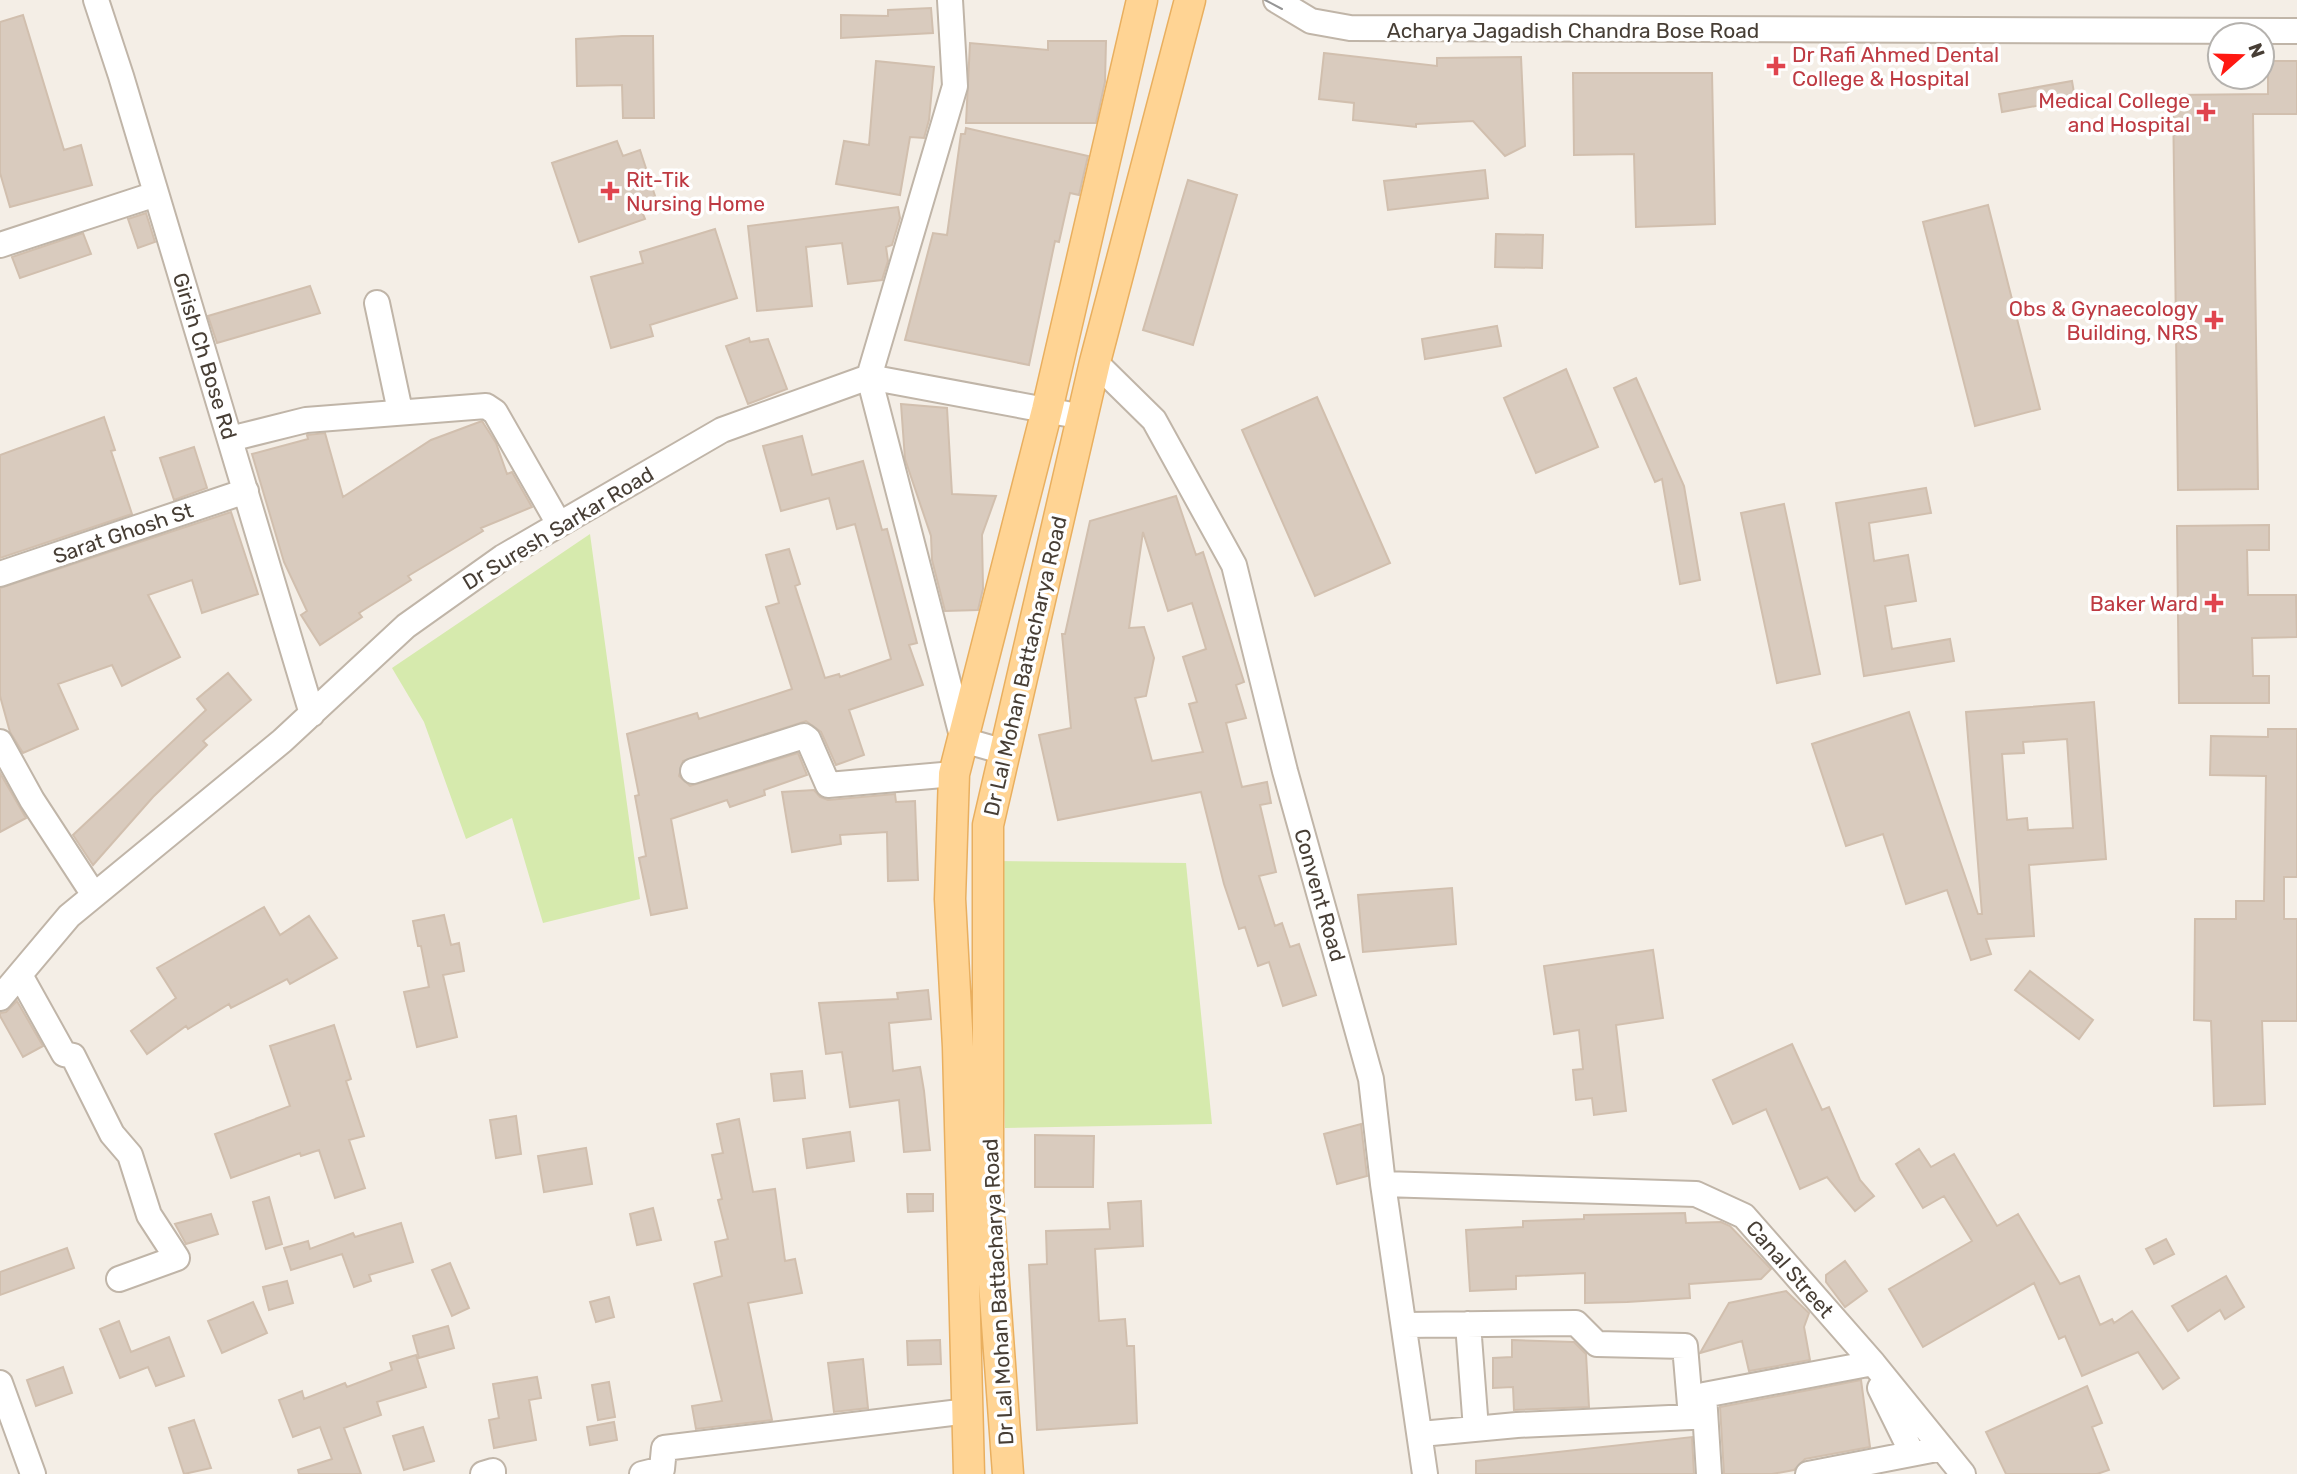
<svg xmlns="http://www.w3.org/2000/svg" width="2297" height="1474" viewBox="0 0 2297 1474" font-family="Rubik,sans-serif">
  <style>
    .green { fill: #d6eaad }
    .building { fill: #d9cbbe; stroke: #d1bfae; stroke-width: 2; fill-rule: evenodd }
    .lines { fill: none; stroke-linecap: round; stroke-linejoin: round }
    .minor-casing { stroke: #c0b5a8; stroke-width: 28 }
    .major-casing { stroke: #e9af5f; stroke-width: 33 }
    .minor { stroke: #fff; stroke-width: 24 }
    .major { stroke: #ffd494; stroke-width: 30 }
    .tram { stroke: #969696; stroke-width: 2 }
    .health-dot { fill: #e0444e; stroke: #fff; stroke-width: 2.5 }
    .labels { text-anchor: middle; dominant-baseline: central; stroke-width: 7; stroke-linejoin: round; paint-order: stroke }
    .street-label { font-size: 21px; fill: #473e35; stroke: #fff }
    .health-label { font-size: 21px; fill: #be3a42; stroke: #fff; text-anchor: end }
  </style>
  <rect width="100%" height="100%" fill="#f4eee6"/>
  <path class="green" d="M590,534L640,899L543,923L512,818L466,839L424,722L392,668Z
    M995,861L1186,863L1212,1124L1005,1128Z"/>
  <path class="building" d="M931,8L933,33L841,38V15L888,16V10Z
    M23,15L64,150L81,145L92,185L10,207L0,173V22Z
    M622,36H653L654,118H623L622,85L577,86L576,39Z
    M1048,41H1106L1105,82L1096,123H966L970,43L1048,50Z
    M1324,53L1437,66V58L1521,57L1525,146L1505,156L1473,121L1416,124V127L1353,120L1354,103L1319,99Z
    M876,61L934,67L929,120L924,138L910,137L900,195L836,184L844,141L869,145Z
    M2268,61H2297V114H2253L2258,489L2178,490L2173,95L2268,94Z
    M1573,73H1712L1715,224L1636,227L1634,154L1574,155Z
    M2072,81L2075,99L2002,112L1999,94Z
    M966,128L1088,156L1079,195L1070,193L1059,242L1055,241L1029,365L905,340L933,233L947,235L961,134H965Z
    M617,141L623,156L640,150L657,202L640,207L645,219L579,242L552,163Z
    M1485,170L1488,198L1388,210L1384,181Z
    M1188,180L1237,195L1193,345L1143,330Z
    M1988,205L2040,409L1975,426L1923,222Z
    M898,207L900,218L892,245L886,247L888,261L882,280L848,284L842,243L806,247L812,306L757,311L748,226Z
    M146,213L155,242L138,248L128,219Z
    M715,229L737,298L650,325L653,336L611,348L591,277L643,263L640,252Z
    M83,233L91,254L20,278L12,257Z
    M1496,234L1543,235L1542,268L1495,267Z
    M310,286L320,313L217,343L208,316Z
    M1497,326L1501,346L1425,359L1422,339Z
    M749,338L750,342L768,339L787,389L748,404L726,346Z
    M1566,369L1598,447L1536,473L1504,398Z
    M1636,378L1684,486L1700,580L1680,584L1662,479L1655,482L1614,388Z
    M1317,397L1390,563L1315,596L1242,430Z
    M901,404L947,408L952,494L996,496L982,535L983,589L978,610L945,611L932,560L931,536L905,459Z
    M104,417L115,450L111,451L132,514L0,558V455Z
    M482,421L496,443L507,474L512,472L532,507L481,528L483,531L408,576L411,580L359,613L362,617L320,645L301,615L307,611L284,562L252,454L308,439L307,435L325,433L343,497L431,440Z
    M802,436L812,475L863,461L882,530L887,529L917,643L909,645L923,685L849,710L864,755L836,765L821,732L806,721L683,761L679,776L690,786L798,753L807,775L764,790L765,795L730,807L727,800L671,819L687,908L651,915L639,858L646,856L635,796L639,795L627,734L697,713L699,719L792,689L766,607L779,603L766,555L789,549L800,584L795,586L825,678L839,674L840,677L891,659L855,524L837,529L829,498L781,511L763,446Z
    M194,447L207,488L174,500L160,458Z
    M1926,488L1931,513L1869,523L1874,561L1908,555L1916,601L1885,606L1892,649L1950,639L1954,661L1864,676L1836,503Z
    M1176,496L1196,555L1203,552L1244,682L1236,685L1246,718L1226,723L1242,787L1267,782L1271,803L1260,805L1276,872L1259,876L1275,926L1282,923L1290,947L1299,944L1316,995L1283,1006L1269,962L1258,966L1245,927L1239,929L1224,884L1201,792L1058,820L1051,789L1039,735L1071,728L1062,634H1065L1090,521ZM1143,532L1168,611L1192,603L1206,649L1183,657L1197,702L1189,704L1203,752L1152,761L1135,698L1146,696L1154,658L1144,627L1129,628Z
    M1784,504L1820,674L1777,683L1741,513Z
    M231,512L258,594L202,613L192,580L148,595L180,657L122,686L112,665L58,684L78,729L23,753L10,732L0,696V588Z
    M2269,525V550H2247L2248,595H2296L2297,637L2252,638L2253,676H2269V703H2179L2177,526Z
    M228,673L251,700L203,741L207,745L153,797L93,865L73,835L206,710L197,699Z
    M2094,702L2106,859L2029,865L2034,936L1986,939L1991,954L1971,960L1947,890L1906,904L1883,834L1846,846L1812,744L1909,712L1978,914H1982L1966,712ZM2067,739L2073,828L2028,830L2027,818L2007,820L2002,754L2024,753L2023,742Z
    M2268,729H2297V877H2284V919H2297V1021H2262L2265,1104L2214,1106L2211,1021L2194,1020L2195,919H2236V901H2264L2266,776L2210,775L2211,736L2268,737Z
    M0,773L26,818L0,832Z
    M814,790L820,797L828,800L895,794L896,802L915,801L918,880L888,881L887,832L840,835L841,844L792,852L782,792Z
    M1452,888L1456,944L1363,952L1358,895Z
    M264,907L280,935L309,916L337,958L290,984L287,979L231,1008L229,1004L188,1029L186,1026L147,1054L131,1031L176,998L157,968Z
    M444,915L451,945L459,943L464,971L443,975L457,1037L417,1047L404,992L429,987L421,946H418L413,921Z
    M1653,950L1663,1018L1616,1025L1626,1111L1594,1115L1592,1098L1576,1100L1573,1070L1583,1069L1579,1030L1554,1034L1544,966Z
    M2030,971L2093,1020L2079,1039L2015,990Z
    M928,990L931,1019L889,1023L893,1071L920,1067L924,1091L930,1150L904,1152L899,1100L850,1107L842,1052L826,1054L819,1003L898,999L897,993Z
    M17,1001L43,1046L23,1057L0,1016V1013L6,1012Z
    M334,1025L351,1079L346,1081L364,1136L349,1140L365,1188L335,1198L319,1150L301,1156L300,1153L231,1178L215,1134L290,1106L270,1046Z
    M1792,1044L1822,1110L1829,1107L1860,1180L1874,1196L1855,1211L1827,1177L1800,1189L1766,1109L1733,1124L1713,1080Z
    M802,1071L805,1098L774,1101L771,1074Z
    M516,1116L521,1154L496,1158L490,1120Z
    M739,1119L753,1192L775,1189L785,1261L795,1259L802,1293L748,1303L772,1420L696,1429L692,1406L722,1401L694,1284L722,1276L715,1242L728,1239L718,1200L722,1199L712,1155L723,1153L717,1124Z
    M1361,1124L1367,1176L1337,1184L1324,1134Z
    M850,1132L854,1161L807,1168L803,1139Z
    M1035,1135L1094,1136L1093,1187H1035Z
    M586,1148L592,1184L544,1192L538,1156Z
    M1919,1149L1931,1167L1954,1154L1997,1226L2018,1214L2060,1284L2079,1276L2100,1325L2112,1319L2114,1323L2132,1311L2179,1378L2163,1389L2138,1352L2082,1376L2065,1336L2059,1339L2034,1283L1923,1347L1889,1289L1972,1241L1944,1196L1923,1208L1896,1164Z
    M907,1194H933V1211L908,1212Z
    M269,1197L282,1244L266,1249L253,1202Z
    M1141,1201L1143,1246L1095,1249L1099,1321L1125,1319L1127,1346H1134L1137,1423L1037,1430L1029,1265L1047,1264L1046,1231L1110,1229L1108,1203Z
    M653,1208L661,1240L637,1245L630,1214Z
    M1685,1213L1686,1223L1721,1222L1730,1226L1771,1269L1761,1279L1689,1284L1690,1298L1627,1302L1585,1303V1273L1516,1276V1289L1470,1291L1466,1230L1523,1227V1221L1584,1219V1215Z
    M211,1214L218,1234L186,1244L175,1224Z
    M401,1223L413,1262L369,1275L371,1281L354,1287L342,1254L291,1270L284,1248L308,1241L310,1249L353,1233L355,1237Z
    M2166,1239L2174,1254L2154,1264L2146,1249Z
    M67,1248L74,1268L0,1295V1272Z
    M1845,1261L1867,1291L1845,1307L1826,1282V1275Z
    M450,1263L469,1308L452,1316L432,1270Z
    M2226,1276L2244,1307L2225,1319L2220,1310L2188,1331L2172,1306Z
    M287,1281L293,1303L269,1310L263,1287Z
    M1786,1291L1809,1313L1804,1327L1810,1360L1749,1371L1742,1341L1700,1353L1729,1303Z
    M609,1297L614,1317L596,1322L590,1302Z
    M253,1302L267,1333L222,1353L208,1321Z
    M119,1321L131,1352L169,1337L184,1376L156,1386L148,1367L120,1378L100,1329Z
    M448,1326L454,1348L419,1358L413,1336Z
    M940,1340L941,1364L908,1365L907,1341Z
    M1512,1340L1574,1342L1586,1354L1589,1407L1514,1410L1513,1387L1493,1388V1358L1512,1357Z
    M416,1355L426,1387L377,1402L381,1415L344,1428L361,1474H299L298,1470L332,1459L320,1427L293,1437L279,1400L302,1391L304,1399L345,1383L347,1387L392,1370L390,1363Z
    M863,1359L868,1408L834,1412L828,1363Z
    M63,1367L72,1393L36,1406L27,1380Z
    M537,1377L541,1398L529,1400L536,1440L494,1448L489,1420L499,1418L493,1384Z
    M1861,1380L1870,1447L1805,1459L1794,1470L1772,1474H1724L1720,1407Z
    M609,1382L615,1417L598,1420L592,1385Z
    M2087,1386L2102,1423L2092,1427L2109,1470L2097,1474H2006L1986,1432Z
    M194,1420L211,1468L184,1474L169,1428Z
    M614,1422L617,1440L590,1445L587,1427Z
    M423,1427L434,1461L404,1470L393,1436Z
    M1692,1437L1694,1474H1476V1461Z"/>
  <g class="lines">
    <g class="minor-casing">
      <path id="minor" d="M96,0L121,76L312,714
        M950,0L955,86L869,377L963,740L1005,752
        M1276,0L1311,21L1350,28L2297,31
        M0,245L156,194
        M377,303L400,411
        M1095,362L1154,420L1234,565L1285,771L1371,1079L1383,1184L1425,1474
        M230,439L306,420L486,406L495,412L559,524
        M0,574L246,491
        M0,742L32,800L94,895
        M693,771L804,736L808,739L828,785L954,774
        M20,975L64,1054L73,1056L112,1134L130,1155L149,1215L177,1258L119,1279
        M0,998L69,916L282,741L406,626L503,557L722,430L869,377L1083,417
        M1383,1184L1696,1194L1744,1216L1873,1363L1963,1474
        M1468,1324L1476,1429
        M1406,1325L1576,1323L1597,1344L1685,1346L1691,1417L1517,1425L1421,1434
        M0,1383L33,1474
        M1880,1388L1912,1453
        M483,1474L493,1471V1474
        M642,1474L662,1469L664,1448L968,1411
        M1709,1474L1704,1395L1873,1363
        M1808,1474L1942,1448"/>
    </g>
    <g class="major-casing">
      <path id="major" d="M969,1474L958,1047L950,899L954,774L1047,410L1142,0
        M1008,1474L988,1200V825L1095,362L1190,0"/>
    </g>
    <use href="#minor" class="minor"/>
    <use href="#major" class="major"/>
    <path class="tram" d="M1265,0L1282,9"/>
  </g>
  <g class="health-dot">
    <path d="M1772.5 55.5h7v7h7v7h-7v7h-7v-7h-7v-7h7z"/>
    <path d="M2202.5 101.5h7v7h7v7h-7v7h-7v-7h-7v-7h7z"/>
    <path d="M606.5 180.5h7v7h7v7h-7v7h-7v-7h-7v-7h7z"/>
    <path d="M2210.5 309.5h7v7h7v7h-7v7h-7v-7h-7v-7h7z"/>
    <path d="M2210.5 592.5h7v7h7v7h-7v7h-7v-7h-7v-7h7z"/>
  </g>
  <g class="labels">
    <g class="street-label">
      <text x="1573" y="30">Acharya Jagadish Chandra Bose Road</text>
      <text transform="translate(205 356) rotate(73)">Girish Ch Bose Rd</text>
      <text transform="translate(558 528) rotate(-31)">Dr Suresh Sarkar Road</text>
      <text transform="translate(123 533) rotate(-19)">Sarat Ghosh St</text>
      <text transform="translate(1025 666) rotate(-77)">Dr Lal Mohan Battacharya Road</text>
      <text transform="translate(1320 895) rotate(74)">Convent Road</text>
      <text transform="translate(1790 1269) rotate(49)">Canal Street</text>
      <text transform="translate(998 1292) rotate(-93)">Dr Lal Mohan Battacharya Road</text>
    </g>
    <g class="health-label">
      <text x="1792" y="54" text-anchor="start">Dr Rafi Ahmed Dental<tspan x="1792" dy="24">College &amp; Hospital</tspan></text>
      <text x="2190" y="100">Medical College<tspan x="2190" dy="24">and Hospital</tspan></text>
      <text x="626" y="179" text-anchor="start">Rit-Tik<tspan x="626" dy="24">Nursing Home</tspan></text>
      <text x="2198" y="308">Obs &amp; Gynaecology<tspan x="2198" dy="24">Building, NRS</tspan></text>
      <text x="2198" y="603">Baker Ward</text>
    </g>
  </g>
  <g transform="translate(2241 56) rotate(70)"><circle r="33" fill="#ffffff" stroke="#b5b2ae" stroke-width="2"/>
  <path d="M0-5L12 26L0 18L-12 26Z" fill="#ff1912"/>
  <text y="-10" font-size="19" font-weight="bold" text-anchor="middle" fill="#473e35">N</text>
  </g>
</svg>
